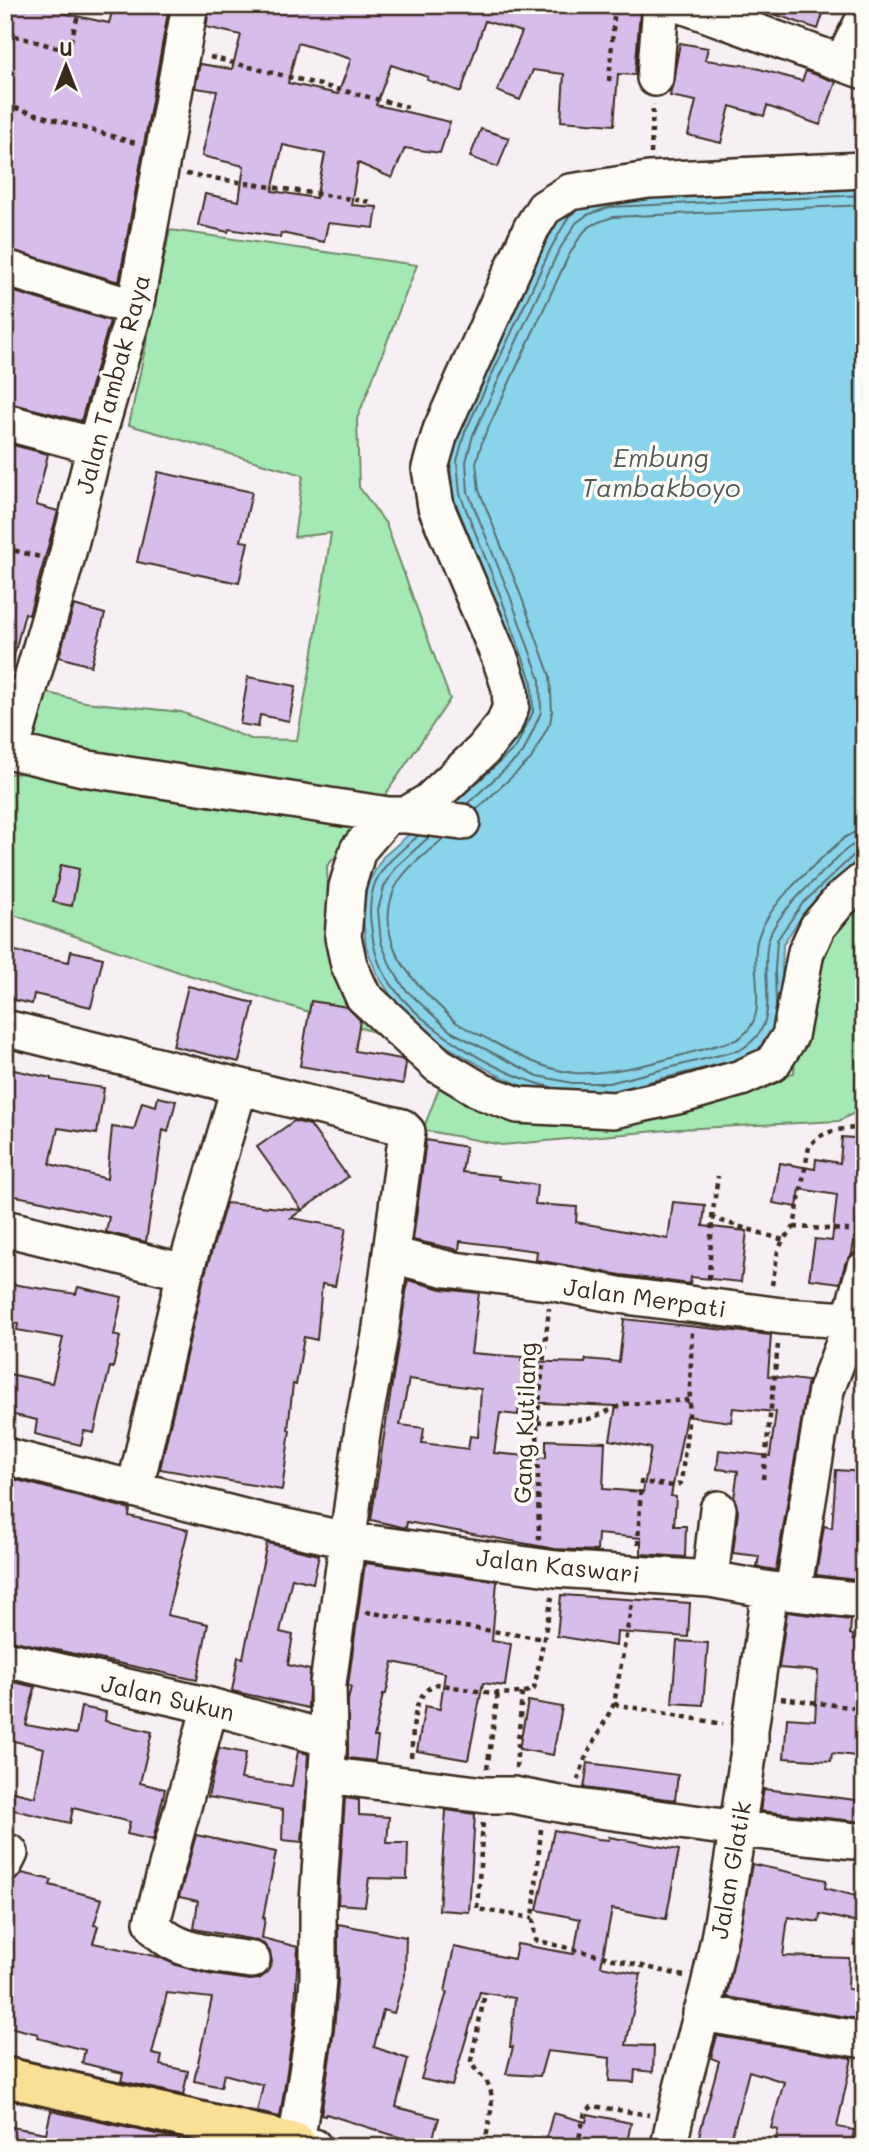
<svg xmlns="http://www.w3.org/2000/svg" width="869" height="2152" viewBox="0 0 869 2152" font-family="Mali,sans-serif">
  <style>
    .green { fill: #a4e8b3; stroke: #708968; stroke-width: 2 }
    .water { fill: #89d4ea; stroke: #6a9098; stroke-width: 2 }
    .lines { fill: none; stroke-linecap: round; stroke-linejoin: round }
    .shore { stroke: #5a6e70; stroke-width: 2 }
    .building { fill: #d8bcea; stroke: #3b2a1e; stroke-width: 2; fill-rule: evenodd }
    .minor-casing { stroke: #3b2a1e; stroke-width: 40 }
    .major-casing { stroke: #3b2a1e; stroke-width: 44 }
    .path { stroke: #3b2a1e; stroke-width: 4.5; stroke-dasharray: 5 5; stroke-linecap: butt }
    .minor { stroke: #fdfcf7; stroke-width: 35 }
    .major { stroke: #f9e096; stroke-width: 38 }
    .labels { text-anchor: middle; dominant-baseline: central; stroke-width: 7; stroke-linejoin: round; paint-order: stroke }
    .street-label { font-size: 24px; fill: #3b2a1e; stroke: #fdfcf7 }
    .water-label { font-size: 26px; font-style: italic; fill: #525d5b; stroke: #fdfcf7 }
  </style>
  <rect width="100%" height="100%" fill="#f6eff4"/>
  <filter id="ink" filterUnits="userSpaceOnUse"><feTurbulence type="fractalNoise" baseFrequency=".0143" numOctaves="2"/><feDisplacementMap in="SourceGraphic" scale="14" xChannelSelector="R" yChannelSelector="G"/><feConvolveMatrix kernelMatrix="1 2 1 2 8 2 1 2 1" color-interpolation-filters="sRGB"/></filter>
  <g filter="url(#ink)">
    <path class="green" d="M170,230L417,265L357,419L359,487L386,524L450,699L379,804L21,748L36,690L85,702L181,712L251,739L297,740L311,665L331,533L294,537L303,475L129,425Z
      M85,771L372,817L327,866L329,941L410,1043L179,972L5,912V774Z
      M864,902V1108L839,1121L679,1129L502,1145L423,1130L444,1075L510,1102L629,1107L794,1073L802,942Z"/>
    <path class="water" d="M864,179V856L807,909L783,944L782,970L784,1015L766,1052L611,1099L533,1091L496,1074L441,1043L393,999L377,974L366,946L362,908L369,881L383,857L429,817L526,685L496,602L453,496L450,461L458,430L545,244L564,211L579,200Z"/>
    <g class="lines">
      <path class="shore" d="M459,799L516,747L533,712L532,683L502,600L460,494L457,461L465,432L551,248L569,216L577,210
        M467,804L523,753L541,712L540,680L510,596L468,492L466,462L473,435L558,252L576,223L587,215L610,207L864,195
        M476,810L531,759L550,723L552,712L550,676L520,593L479,490L476,463L483,439L568,257C583,231 583,226 613,217L864,205
        M418,836C402,850 384,863 375,883C370,897 369,911 371,925C373,941 375,957 383,971C410,1022 496,1075 551,1087
        M429,837L396,867L384,887L378,910L381,942L391,967L405,989L450,1031L538,1076L572,1083H609L740,1050C785,1024 759,983 768,942C772,919 808,886 825,870C836,860 848,843 864,842
        M443,839C426,854 401,870 393,893C377,939 406,975 438,1005C444,1010 450,1018 457,1023C469,1030 482,1036 495,1043C519,1056 546,1070 574,1073C621,1076 690,1052 736,1040C775,1018 746,970 759,935C771,900 817,863 844,838L853,833L864,832
        M776,1005L775,970L777,940L802,904L856,853L864,851
        M621,1089L724,1063"/>
    </g>
    <path class="building" d="M5,5H64L62,13L109,23L114,5L169,7L119,282L5,248Z
      M210,5H605V7L640,11L635,75L618,74L614,125L561,121L564,74L533,70L520,100L497,91L522,32L485,21L461,92L427,80L428,77L391,65L376,105L450,122L440,153L405,148L392,178L358,163L351,205L377,207L374,228L328,223L324,242L281,233L280,237L229,229L228,232L198,225L205,194L239,201L244,166L202,156L217,91L195,88L200,64L232,69L241,35L206,27ZM298,43L351,59L338,94L288,83ZM283,145L325,154L316,198L272,191Z
      M759,5H826L818,29L759,9Z
      M680,43L708,48L705,60L749,66L802,81L806,71L836,82L820,125L767,106L764,116L730,106L721,143L688,135L696,101L670,96Z
      M481,129L509,138L498,167L470,157Z
      M5,289L110,321L81,421L5,402Z
      M5,443L48,454L36,505L58,511L29,615L25,613L12,663L5,662Z
      M158,472L252,492L241,541L248,542L239,583L137,562Z
      M74,605L105,614L91,666L59,657Z
      M248,677L296,686L289,721L260,715L258,727L240,724Z
      M61,865L79,869L72,906L53,902Z
      M5,949L69,962L71,951L103,958L91,1007L34,994L32,1004L5,998Z
      M188,986L254,1003L239,1062L173,1046Z
      M311,1001L347,1007L360,1020L355,1051L401,1059L406,1063L403,1084L300,1066Z
      M5,1068L51,1078V1080L104,1088L97,1134L58,1128L50,1164L107,1179L112,1127L134,1130L142,1102L156,1106L158,1097L176,1101L168,1132L163,1130L146,1242L106,1232L109,1217L42,1201L5,1194L10,1166H5Z
      M294,1121L310,1125L348,1177L291,1218L346,1228L335,1286L322,1284L317,1340L304,1337L296,1385L293,1384L288,1430H290L282,1490L160,1469L204,1277L226,1203L302,1210L257,1147Z
      M842,1137L864,1139V1214H858L852,1254L845,1264L840,1283L809,1279L815,1239L832,1241L837,1195L800,1189L797,1207L773,1203L780,1163L815,1169L816,1159L840,1163Z
      M426,1140L466,1147L462,1172L499,1176L498,1179L537,1185L535,1204L577,1207L576,1222L668,1239L673,1202L705,1205L703,1226L747,1231L741,1282L691,1277L690,1284L621,1275L536,1260L537,1251L460,1241L459,1250L413,1240Z
      M408,1280L442,1289L479,1293L471,1353L522,1357L521,1361L585,1363L586,1359L619,1362L624,1319L771,1335L768,1376L808,1381L776,1570L757,1567L759,1556L733,1553L738,1511L734,1498L738,1471L717,1469L719,1450L770,1456L776,1412L733,1408L731,1422L686,1416L671,1496L676,1497L674,1526H686L685,1557L641,1554V1538L598,1534L597,1551L555,1549L407,1522L406,1528L371,1520ZM409,1379L481,1389L478,1437L470,1436L468,1449L422,1443L424,1428L400,1425ZM519,1402L616,1406L610,1440L651,1448L643,1492L603,1489L605,1442L546,1440V1458L494,1453L500,1413L518,1415Z
      M5,1283L76,1294L78,1287L122,1297L114,1335L120,1337L113,1368L110,1367L94,1433L84,1431L81,1445L35,1434L37,1420L5,1413V1373L52,1383L63,1338L17,1330L18,1324L5,1322Z
      M836,1470L864,1472V1581L816,1575L824,1526L832,1528Z
      M5,1477L130,1509L129,1516L188,1530L167,1615L208,1624L197,1680L5,1639Z
      M267,1543L319,1555L313,1583L292,1578L280,1632L293,1635L288,1665L310,1670L308,1708L232,1691L238,1657L243,1658Z
      M365,1563L497,1581L492,1641L511,1644L505,1686L483,1683L468,1760L417,1751L425,1706L440,1709L445,1673L393,1662L386,1694H383L374,1737H378L375,1761L348,1758V1700L351,1687L348,1685Z
      M561,1595L690,1603L688,1637L617,1632L616,1646L557,1636Z
      M787,1612L851,1620L850,1634L853,1635V1639H864V1757L832,1753L831,1761L784,1758L787,1718L815,1720L818,1671L779,1668Z
      M677,1641L708,1643L703,1705L672,1703Z
      M5,1680L35,1687L26,1725L76,1734L81,1707L106,1712L105,1721L152,1732L140,1783L165,1789L153,1840L127,1834L130,1822L73,1808L70,1823L5,1808V1790L35,1797L44,1748L5,1739Z
      M528,1701L562,1707L553,1755L519,1749Z
      M219,1748L246,1753L241,1779L292,1786L298,1751L308,1754L302,1842L282,1840L283,1810L208,1797Z
      M588,1763L678,1775L675,1800L584,1788Z
      M764,1789L864,1801V1822L760,1811Z
      M345,1798L359,1800V1815L389,1817L387,1843H408L407,1879L369,1878L365,1906L338,1904Z
      M446,1810L475,1814L469,1912L439,1910Z
      M554,1830L598,1839L609,1840V1837L679,1850L666,1919L612,1909L601,1966L641,1974L626,2045L654,2046L653,2072L635,2070L634,2082L609,2081L610,2058L547,2051L540,2076L506,2074L513,2047H510L515,1998L480,1992L452,2086L421,2079L447,1992H445L454,1947L514,1959L517,1944L574,1954L580,1919L537,1910Z
      M196,1835L276,1852L263,1918H265L262,1938L298,1947L294,2026L280,2117L257,2112L263,2085L224,2074L221,2087L194,2081L212,1998L167,1993L152,2054L162,2056L160,2065L188,2071L183,2095L121,2081L123,2073L82,2063L85,2050L37,2038L38,2034L5,2026V1883L15,1880L22,1873L52,1880L50,1885L102,1899L94,1925L98,1926L93,1943L159,1957L176,1965L208,1974L250,1980L259,1979L267,1973L272,1962L270,1952L264,1944L255,1940L194,1929L198,1901L179,1897Z
      M752,1864L826,1880L825,1888L864,1898V1924L820,1914L819,1922L788,1917L783,1956L849,1958L848,1989L864,1990V2020L727,1997Z
      M338,1924L406,1937L405,1975L394,2013L383,2010L374,2047L408,2059L396,2107L439,2118L430,2147L326,2114L325,2116L321,2115L334,2030L338,1981Z
      M717,2036L852,2058L837,2127L854,2130L851,2147H774L778,2130L771,2128L784,2082L749,2071L729,2147H696L719,2061L711,2058Z
      M51,2111L179,2139L178,2147H5V2126L46,2133Z
      M553,2113L586,2122L588,2114L631,2123L626,2147H544Z"/>
    <g class="lines">
      <g class="minor-casing">
        <path id="minor" d="M682,5L864,71
          M842,63L864,19
          M655,78L661,5
          M864,170L649,180L570,192L544,208L531,229L441,430L430,468L436,507L501,661L510,688L511,706L504,724L483,750L429,801L406,815H388L358,850L347,887L343,937L349,965L363,996L438,1065L483,1092L518,1105L614,1110L682,1095L741,1078L772,1064L790,1036L806,952L818,926L840,900L864,880
          M5,268L135,308
          M5,422L95,446
          M5,749L11,751L65,564L95,446L135,308L190,5
          M11,751L83,768L388,815
          M406,815L462,822
          M5,1028L402,1127L407,1132L380,1335L363,1427L328,1684L329,1739L318,1902V1979L314,2028L296,2143L314,2147
          M5,1228L185,1272
          M391,1255L447,1269L555,1283L618,1295L782,1316L850,1320L864,1325
          M5,1456L259,1521L347,1540L556,1569L710,1579L770,1590L864,1601
          M135,1488L185,1272L239,1088
          M710,1579L718,1509
          M793,1592L826,1390L844,1343L864,1270
          M5,1659L210,1706L329,1739
          M210,1706L152,1922C168,1953 221,1955 252,1960
          M325,1775L485,1795H513L570,1806L738,1829L864,1842
          M5,1863L10,1853
          M701,2013L864,2040
          M669,2147C679,2090 697,2036 710,1981C728,1902 738,1823 750,1743V1730L770,1590"/>
      </g>
      <g class="major-casing">
        <path id="major" d="M5,2077L296,2143L295,2147"/>
      </g>
      <path class="path" d="M5,33L58,48L70,44L78,15L79,5
        M210,57L408,107
        M609,81L615,5
        M5,105L139,144
        M651,154L653,104
        M186,174L371,202
        M5,548L40,557
        M712,1218L718,1176
        M794,1227L864,1231
        M709,1279L712,1218L783,1240
        M772,1285L778,1251L783,1240L794,1227L809,1147C822,1128 843,1130 864,1127
        M537,1423L589,1419L625,1404L690,1400
        M763,1479L778,1345
        M539,1540L537,1423L549,1308
        M638,1545L641,1482L675,1486L681,1483L689,1415L692,1331
        M366,1612L545,1639
        M781,1698L864,1709
        M614,1704L723,1724
        M411,1757C414,1733 410,1693 437,1684C462,1688 511,1700 534,1689L552,1597
        M516,1768L522,1693
        M487,1769L498,1693
        M578,1780L585,1759L614,1704L632,1603
        M483,1823L477,1909L533,1918
        M541,1829L533,1918L535,1940L684,1976
        M484,1998L471,2061C474,2071 483,2075 488,2084C497,2100 487,2129 484,2147
        M577,2147L585,2112L593,2106L649,2115"/>
      <use href="#minor" class="minor"/>
      <use href="#major" class="major"/>
    </g>
  </g>
  <g class="labels">
    <g class="street-label">
      <text transform="translate(112 384) rotate(-75)">Jalan Tambak Raya</text>
      <text transform="translate(645 1297) rotate(8)">Jalan Merpati</text>
      <text transform="translate(524 1423) rotate(-88)">Gang Kutilang</text>
      <text transform="translate(558 1565) rotate(6)">Jalan Kaswari</text>
      <text transform="translate(168 1697) rotate(13)">Jalan Sukun</text>
      <text transform="translate(730 1870) rotate(-80)">Jalan Glatik</text>
    </g>
    <g class="water-label">
      <text x="661" y="457">Embung<tspan x="661" dy="30">Tambakboyo</tspan></text>
    </g>
  </g>
  <rect width="869" height="2152" fill="none" stroke="#fdfcf7" stroke-width="28"/>
  <rect x="14" y="14" width="841" height="2124" fill="none" stroke="#3b2a1e" stroke-width="2.5" filter="url(#ink)"/>
  <g transform="translate(66 66)" stroke="#fdfcf7" stroke-width="5" paint-order="stroke">
  <path d="M0-5L12 26L0 18L-12 26Z" fill="#3b2a1e"/>
  <text y="-10" font-size="19" font-weight="bold" text-anchor="middle" fill="#3b2a1e">U</text>
  </g>
</svg>
